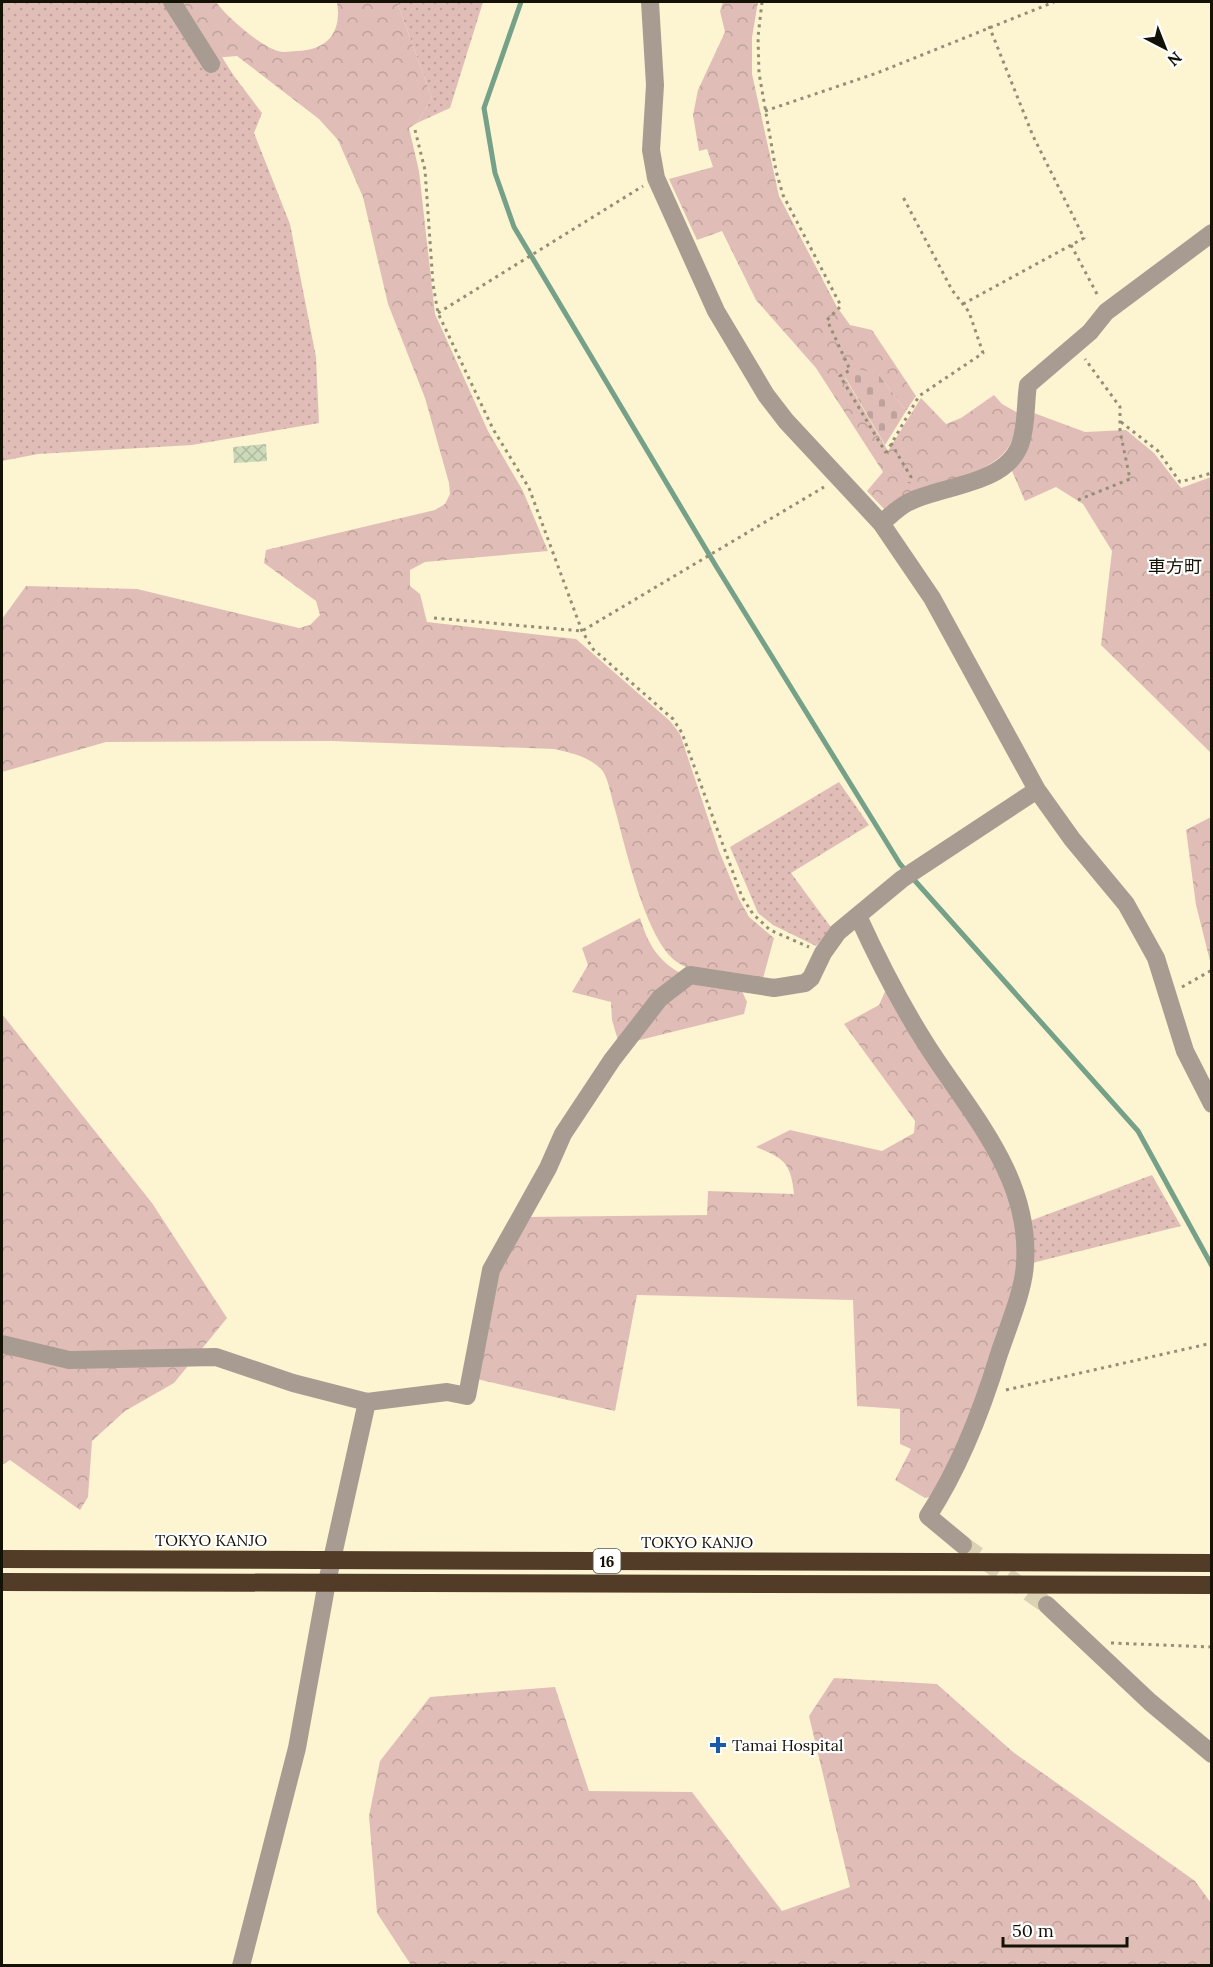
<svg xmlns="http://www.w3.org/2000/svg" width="1213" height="1967" viewBox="0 0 1213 1967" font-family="Lora,'Noto Sans JP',serif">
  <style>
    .grass { fill: url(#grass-dots) }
    .forest { fill: url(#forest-crowns) }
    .cemetery { fill: url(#cemetery-stones) }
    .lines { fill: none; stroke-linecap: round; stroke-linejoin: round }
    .stream { stroke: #75a188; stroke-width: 5 }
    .building { fill: url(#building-cross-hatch) }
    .minor-tunnel { stroke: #dad2b3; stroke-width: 18; stroke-dasharray: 18 9; stroke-linecap: butt }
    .path { stroke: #958e76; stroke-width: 3; stroke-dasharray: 3 4.5; stroke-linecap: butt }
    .minor { stroke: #a89c92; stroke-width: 18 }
    .highway { stroke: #533c27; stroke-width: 18 }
    .poi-dot { fill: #185bab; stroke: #fff; stroke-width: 2 }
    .labels { text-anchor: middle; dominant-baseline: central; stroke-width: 4.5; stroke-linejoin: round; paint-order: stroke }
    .shield { fill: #fff; stroke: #5a5850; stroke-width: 1.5 }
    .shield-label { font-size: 15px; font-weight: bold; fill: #141105 }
    .street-label { font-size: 16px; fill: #141105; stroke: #fff }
    .poi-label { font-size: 16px; fill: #141105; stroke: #fff; text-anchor: start }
    .neighbourhood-label { font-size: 18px; fill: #141105; stroke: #fff }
  </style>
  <defs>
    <pattern id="grass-dots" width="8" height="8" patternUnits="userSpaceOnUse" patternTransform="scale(1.5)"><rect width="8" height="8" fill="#e0beb7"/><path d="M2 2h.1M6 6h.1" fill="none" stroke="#bfa29c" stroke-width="1.8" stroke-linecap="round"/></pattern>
    <pattern id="forest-crowns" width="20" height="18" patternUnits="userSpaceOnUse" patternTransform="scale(1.5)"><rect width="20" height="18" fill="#e0beb7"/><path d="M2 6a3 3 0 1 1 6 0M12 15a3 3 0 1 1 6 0" fill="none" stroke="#bfa29c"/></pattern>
    <pattern id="cemetery-stones" width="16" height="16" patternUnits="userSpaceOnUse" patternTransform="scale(1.5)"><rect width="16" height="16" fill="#e0beb7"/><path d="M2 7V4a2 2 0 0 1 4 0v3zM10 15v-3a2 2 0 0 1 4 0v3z" fill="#bfa29c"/></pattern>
    <pattern id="building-cross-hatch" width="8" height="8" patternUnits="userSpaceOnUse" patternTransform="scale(1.5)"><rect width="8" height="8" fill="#ccdaba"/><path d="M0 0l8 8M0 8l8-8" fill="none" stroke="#aeba9e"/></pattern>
  </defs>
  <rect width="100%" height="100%" fill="#fdf4d2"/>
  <path class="grass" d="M2,2H187L234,76L262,113L254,133L290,224L316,357L319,423L192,445L38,454L2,461Z
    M397,2H483L450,108L417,123L432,98Z
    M839,782L869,825L791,873L833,930L816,946L773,925L758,913L730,847Z
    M1152,1175L1181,1226L1028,1264L1027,1222Z"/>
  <path class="forest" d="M179,2H216C227,17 260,46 278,51C284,53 291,51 297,51C328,50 342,32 337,2H397L432,98L417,123L409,128L419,171L435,314L488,431L523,491L548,551L425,562L410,570V586L420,594L427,622L576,639L670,721L680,734L719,851L739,899L749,917L774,938L762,982C736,977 699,977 677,962C645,940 625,844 614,806C611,796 608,775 600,768C587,756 571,753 554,749L332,741L106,742L2,772V619L26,586L137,589L299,628L310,625L320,615L316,601L264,563L266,550L435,510L445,504L450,494L449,483L425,398L388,304L363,197L338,140L319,119L237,56L213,58Z
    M723,2H758L752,37V74L779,196L837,307L850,325L872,330L916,396L906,411L879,375L845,378L888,451L921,398L946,424L961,418L994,395L1002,404L1018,413C1018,475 953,475 909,494C900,498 893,505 885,510L867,491L883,472L816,368L756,300L722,231L697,240L669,179L713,167L707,149L699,151L693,115L698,90L725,32L720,11Z
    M1034,413L1085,432L1126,430L1154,453L1181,488L1211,477V753L1101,645L1112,551L1083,504L1056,487L1025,501L1012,471L1023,454Z
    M1211,817V965L1196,905L1186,830Z
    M640,918C648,944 658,961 682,974L619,1044L612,1020L611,1002L572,992L588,965L582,948Z
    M693,981L741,989L747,1002L744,1014L632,1042L666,1001Z
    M888,985L986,1139L1019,1224L1022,1265L984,1385L934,1496L925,1498L895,1480L911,1449L900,1444V1409L857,1406L853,1300L637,1295L615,1411L477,1379L496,1272L525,1217L707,1215L708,1191L794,1194C791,1163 784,1158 756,1147L790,1130L882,1151L914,1133L915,1121L844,1024L879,1005Z
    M2,1014L152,1203L227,1318L174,1383L125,1411L92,1441L88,1497L80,1510L10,1460L2,1465Z
    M834,1678L937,1684L1013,1752L1195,1881L1211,1903V1965H411L377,1913L369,1816L380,1761L430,1697L555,1687L589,1791L692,1792L782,1911L850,1887L809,1716Z"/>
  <path class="cemetery" d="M859,369L879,375L906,411L885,445L845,377Z"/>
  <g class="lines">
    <path class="stream" d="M521,2L484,108L495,173L514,227L716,566L900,864L1138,1131L1212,1266"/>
  </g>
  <path class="building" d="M266,444L267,461L234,463L233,447Z"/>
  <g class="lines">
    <path class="minor-tunnel" d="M963,1545L1047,1605"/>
    <path class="path" d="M762,2L758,37L759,73L776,171L783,195L841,306L827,320L850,370L840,376L886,453
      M765,111L877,73L1054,2
      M415,130L425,170L433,284L438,313L493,429L529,488L582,631L593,649L673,719L682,733L742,897L753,914L770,930L809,947
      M1071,245L1098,296
      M963,304L1084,238L1033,136L989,26
      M438,313L643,186
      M1121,422L1158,451L1180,482L1212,473
      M891,443L911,477L909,483
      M886,453L919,396L983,353L969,312L952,290L903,197
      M1078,500L1130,479L1120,431V407L1085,359
      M434,618L582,631L824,487
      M1182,987L1212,970
      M1006,1390L1212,1343
      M1111,1643L1212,1647"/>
    <path class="minor" d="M172,2L211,64
      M650,2L655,85L651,150L656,178L716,311L766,395L786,421L881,523L932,598L1037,790L1072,839L1126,904L1156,958L1185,1051L1212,1104
      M881,523C890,516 898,508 907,503C940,485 1004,486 1020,445C1027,426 1025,405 1028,385L1090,332L1106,312L1212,233
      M858,916C878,960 900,1003 926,1044C969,1112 1031,1176 1025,1263C1024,1290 1008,1327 999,1354C982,1410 960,1467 928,1516L963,1545
      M2,1344L69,1360L216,1357L293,1383L367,1402
      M1047,1605L1150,1702L1212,1754
      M241,1966L297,1748L327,1582L367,1402L447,1392L467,1396L491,1270L548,1168L563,1134L612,1060L660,998L690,975L774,988L805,983L811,978L823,953L838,932L902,879L1037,790"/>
    <path class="highway" d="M2,1559L1212,1563
      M2,1582L1212,1585"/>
  </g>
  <path class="poi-dot" d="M715 1736h6v6h6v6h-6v6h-6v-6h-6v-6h6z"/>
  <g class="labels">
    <rect class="shield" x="593.5" y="1549" width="27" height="24" rx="4.5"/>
    <g class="shield-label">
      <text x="607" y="1561">16</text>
    </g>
    <g class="street-label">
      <text x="211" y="1540">TOKYO KANJO</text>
      <text x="697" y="1542">TOKYO KANJO</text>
    </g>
    <g class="poi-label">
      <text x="732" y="1745">Tamai Hospital</text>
    </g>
    <g class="neighbourhood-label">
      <text x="1175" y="566">車方町</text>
    </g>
  </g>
  <rect width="1213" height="1967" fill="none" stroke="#141105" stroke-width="6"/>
  <g transform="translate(1165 48) rotate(138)" stroke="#ffffff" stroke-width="4.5" paint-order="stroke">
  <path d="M0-4.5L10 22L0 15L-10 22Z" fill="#141105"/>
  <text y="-9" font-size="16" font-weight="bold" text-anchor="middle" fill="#141105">N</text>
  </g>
  <path d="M1003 1937v9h124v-9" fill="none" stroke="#141105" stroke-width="3"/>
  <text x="1012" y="1937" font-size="18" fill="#141105" stroke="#ffffff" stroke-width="4.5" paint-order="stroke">50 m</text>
</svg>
